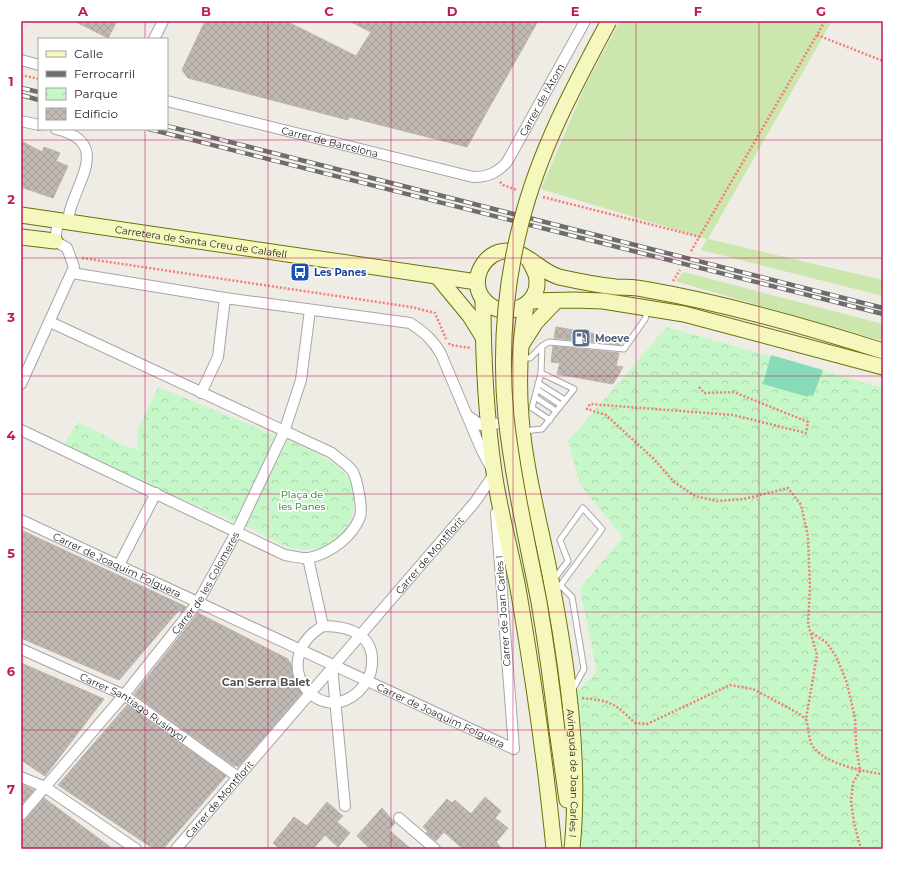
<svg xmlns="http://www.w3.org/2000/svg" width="904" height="870" viewBox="0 0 904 870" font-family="Montserrat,sans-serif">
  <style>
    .grass { fill: #cbe7ae }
    .park { fill: url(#park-crowns) }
    .pitch { fill: #87dbb9 }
    .building { fill: url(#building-cross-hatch); stroke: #c0b3a8 }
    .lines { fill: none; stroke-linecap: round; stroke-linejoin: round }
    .lane-casing { stroke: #a6a6a6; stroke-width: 7 }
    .street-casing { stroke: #a6a6a6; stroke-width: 12 }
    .secondary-casing { stroke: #69720a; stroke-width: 17 }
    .path { stroke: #f47d72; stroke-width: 2.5; stroke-dasharray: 2 2; stroke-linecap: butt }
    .lane { stroke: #fff; stroke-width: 5 }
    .street { stroke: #fff; stroke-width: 10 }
    .secondary { stroke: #f5f7bc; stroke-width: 15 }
    .rail-casing { stroke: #6d6d6d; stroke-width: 4.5 }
    .rail { stroke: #fff; stroke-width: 3; stroke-dasharray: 9; stroke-linecap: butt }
    .secondary-bridge-casing { stroke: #69720a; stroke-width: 17; stroke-linecap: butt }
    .secondary-bridge { stroke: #f5f7bc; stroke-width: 15 }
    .grid { fill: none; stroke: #c2185b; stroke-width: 1; stroke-opacity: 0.55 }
    .labels { text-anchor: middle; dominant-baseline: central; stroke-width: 3.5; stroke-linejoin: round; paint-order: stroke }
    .street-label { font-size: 10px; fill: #1f1f1f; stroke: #fff }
    .transit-label { font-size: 10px; font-weight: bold; fill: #164399; stroke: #fff; text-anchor: start }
    .service-label { font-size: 10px; font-weight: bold; fill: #4e5e75; stroke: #fff; text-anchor: start }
    .park-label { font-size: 10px; fill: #107917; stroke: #fff }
    .neighbourhood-label { font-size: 11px; font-weight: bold; fill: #525252; stroke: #fff }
    .neatline { fill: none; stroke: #c2185b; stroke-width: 1.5 }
    .grid-label { font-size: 13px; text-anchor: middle; font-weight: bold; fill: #c2185b }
  </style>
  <defs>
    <pattern id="park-crowns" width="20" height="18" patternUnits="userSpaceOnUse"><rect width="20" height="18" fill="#c5f7c8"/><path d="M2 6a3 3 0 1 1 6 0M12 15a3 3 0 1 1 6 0" fill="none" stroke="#a9d3ab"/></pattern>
    <pattern id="building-cross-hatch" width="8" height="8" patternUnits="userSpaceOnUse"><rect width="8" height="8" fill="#c0b8b2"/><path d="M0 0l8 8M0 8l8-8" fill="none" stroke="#a59e99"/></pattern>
  </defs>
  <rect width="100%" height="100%" fill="#efece6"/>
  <path class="grass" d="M620,21H832L708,239L883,280V296L701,250L707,239L541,189L586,84Z
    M684,272L883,324V341L675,281Z"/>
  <path class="park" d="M667,327L883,388V849H580L579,786L573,695L597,672L580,588L623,537L580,485L568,441Z
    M158,387C192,401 227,415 261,430C289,441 320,451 342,471C362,490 356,528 333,542C324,548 306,551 295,549C285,548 257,531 246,526C184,500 123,475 61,449L78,422L121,444L138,450L137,432Z"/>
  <path class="pitch" d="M771,355L823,370L813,396L809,395L808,397L763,384Z"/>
  <path class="building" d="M74,21H117L108,38Z
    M205,21H286L356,56L371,32L349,21H538L467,147L349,117L348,120L188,78L182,70Z
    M21,141L42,152L44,147L60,153L56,161L68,166L53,198L21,187Z
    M556,327L621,338L620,345L554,338Z
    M553,346L619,353L616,366L623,367L613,384L557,374L560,363L551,362Z
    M21,530L178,603L186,607L182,612L179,610L119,680L21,638Z
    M198,613L288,659L292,666V674L298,688L302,693L238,767L236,765L234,766L135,695V693Z
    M21,663L104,699L45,776L21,760Z
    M127,705L226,776L163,849H154L58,785Z
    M21,784L34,790L21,805Z
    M485,797L501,811L495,818L508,828L496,842L502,849H463L444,832L436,841L426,833L428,831L423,827L447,799L452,803L455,800L471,814Z
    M44,798L113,849H21V821L26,819Z
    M327,802L343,816L337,822L350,833L338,847L325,835L313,849H280L273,843L294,817L307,826Z
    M382,808L395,823L389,830L411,849H370L357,836Z"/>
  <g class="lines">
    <g class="lane-casing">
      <path id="lane" d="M522,358H530L542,346L549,342L624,349L645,319L648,309
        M541,373L532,408L550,420
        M538,383L565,400
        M537,389L561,405
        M535,397L556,411
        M523,431L542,429L574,389L541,373L542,346
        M553,577L555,578L568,561L560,540L583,508L602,529L557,590
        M560,585L572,597L584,669L572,691"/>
    </g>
    <g class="street-casing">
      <g id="street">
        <path d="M154,39L163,21"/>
        <path d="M21,60L39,65"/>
        <path id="s1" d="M167,101L473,177C488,177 497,173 507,162L585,21"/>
        <path d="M21,121L39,125"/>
        <path d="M56,129C107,141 82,174 71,207C69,212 69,217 68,222"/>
        <path d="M72,273L225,298L410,323C424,332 433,340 441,354L482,451L491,468"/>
        <path d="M21,384L74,267L67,248L55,241L58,221"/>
        <path d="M201,393L218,357L225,298"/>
        <path d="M468,416L481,425L513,422"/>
        <path d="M21,430L285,555C292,556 303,559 309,558C331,553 352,537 360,517C363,508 357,480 353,472C349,465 338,459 332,453L50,322"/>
        <path id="s2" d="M21,520L514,749L496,513"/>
        <path d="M308,558L323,626"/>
        <path d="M119,565L156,493"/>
        <path d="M323,626C351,626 378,636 371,671C369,679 364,686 358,692C317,729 266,660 323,626Z"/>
        <path id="s3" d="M21,649L124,695L238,777"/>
        <path d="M332,666L345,806"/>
        <path d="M21,777L45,787L136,849"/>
        <path id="s4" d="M21,815L124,695L198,602L237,531L284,432L301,380L310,310"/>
        <path d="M399,818L435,849"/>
        <path id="s5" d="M176,849L475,502L494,474"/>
      </g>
    </g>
    <g class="secondary-casing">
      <g id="secondary">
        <path id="s6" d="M21,215L477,282"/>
        <path d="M21,237L55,241"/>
        <path d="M530,262C532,266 535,271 536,275C544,305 504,322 485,301C467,283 483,250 508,251C527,252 541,272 559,277C577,281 597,285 616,287C625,287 634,287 643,289C724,303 805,326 883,351"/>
        <path d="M437,276L470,316L483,337"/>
        <path d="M483,300C483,357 486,415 494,472C500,515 513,557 520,600C534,683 546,765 554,849"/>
        <path d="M530,301L574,300L603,301L684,314L883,367"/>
        <path id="s7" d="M526,305C520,341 518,380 521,417C525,470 540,523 550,575C567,662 581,760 572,849"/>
        <path d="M522,344L536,322L556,301"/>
        <path d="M557,730L567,800"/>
      </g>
    </g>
    <path class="path" d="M817,35L883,61
      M21,75L39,79
      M500,182L503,185L517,190
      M543,197L700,237
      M691,251L825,21
      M82,258L411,307L435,313L446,339
      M673,281L680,270
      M449,343L450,345L471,348
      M699,387L704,393L734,392L808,422L806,433L733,415L590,404L587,409L606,415L654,459L674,482L695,496L717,501L744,499L788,488L801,505L808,537L810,588L808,624L817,655L806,719C809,728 808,741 814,748C827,764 864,772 883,774
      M812,633L827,643L837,658L847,683L855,718L856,744L860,771L853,783L851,801L854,823L861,849
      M582,698C612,701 614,703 635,723L647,724L730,685L753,689L798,713L806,719"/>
    <use href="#lane" class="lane"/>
    <use href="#street" class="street"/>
    <use href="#secondary" class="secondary"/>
    <g class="rail-casing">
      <path id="rail" d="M21,88L39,92
        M21,95L39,100
        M167,126L883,308
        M149,129L883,314"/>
    </g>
    <use href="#rail" class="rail"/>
    <g class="secondary-bridge-casing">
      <path id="secondary-bridge" d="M557,730C552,687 546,644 539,602C527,541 513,479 506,417C500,353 505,285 521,223C539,151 574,86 609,21"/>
    </g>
    <use href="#secondary-bridge" class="secondary-bridge"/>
  </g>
  <path class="grid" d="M145,21V39M268,21V849M391,21V849M513,21V849M636,21V849M759,21V849M145,129V849M21,140H883M21,258H883M21,376H883M21,494H883M21,612H883M21,730H883"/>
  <defs>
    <g id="bus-square" transform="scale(1)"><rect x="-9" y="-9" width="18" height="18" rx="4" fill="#1a4fb4" stroke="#fff"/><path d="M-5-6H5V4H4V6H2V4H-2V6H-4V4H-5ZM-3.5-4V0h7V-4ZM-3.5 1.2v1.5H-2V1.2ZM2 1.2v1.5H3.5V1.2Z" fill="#fff"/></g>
    <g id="fuel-square" transform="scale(1)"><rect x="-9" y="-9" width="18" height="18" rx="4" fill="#5c6f8a" stroke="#fff"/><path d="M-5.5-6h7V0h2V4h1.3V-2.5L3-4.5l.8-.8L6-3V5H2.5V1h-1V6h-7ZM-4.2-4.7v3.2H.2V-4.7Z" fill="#fff"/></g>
  </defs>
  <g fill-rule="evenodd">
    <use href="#bus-square" x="300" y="272"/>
    <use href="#fuel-square" x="581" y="338"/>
  </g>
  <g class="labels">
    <g class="street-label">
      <text stroke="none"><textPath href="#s1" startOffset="425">Carrer de l'Àtom</textPath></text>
      <text stroke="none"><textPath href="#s1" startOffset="168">Carrer de Barcelona</textPath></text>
      <text stroke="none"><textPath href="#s6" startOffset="182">Carretera de Santa Creu de Calafell</textPath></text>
      <text stroke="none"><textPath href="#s5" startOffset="388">Carrer de Montflorit</textPath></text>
      <text stroke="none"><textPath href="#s2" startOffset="106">Carrer de Joaquim Folguera</textPath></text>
      <text stroke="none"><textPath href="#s4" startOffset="297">Carrer de les Colomeres</textPath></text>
      <text transform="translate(503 611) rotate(-94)">Carrer de Joan Carles I</text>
      <text stroke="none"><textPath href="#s3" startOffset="127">Carrer Santiago Rusinyol</textPath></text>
      <text stroke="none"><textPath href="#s2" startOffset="463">Carrer de Joaquim Folguera</textPath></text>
      <text stroke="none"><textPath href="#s7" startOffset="473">Avinguda de Joan Carles I</textPath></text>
      <text stroke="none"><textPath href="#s5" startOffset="66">Carrer de Montflorit</textPath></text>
    </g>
    <g class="transit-label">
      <text x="314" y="272">Les Panes</text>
    </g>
    <g class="service-label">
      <text x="595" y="338">Moeve</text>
    </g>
    <g class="park-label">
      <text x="302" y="494">Plaça de<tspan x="302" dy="12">les Panes</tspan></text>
    </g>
    <g class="neighbourhood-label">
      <text x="266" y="682">Can Serra Balet</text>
    </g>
  </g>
  <rect width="904" height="870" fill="none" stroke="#ffffff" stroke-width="44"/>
  <rect x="38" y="38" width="130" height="92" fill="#ffffff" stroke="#a5a5a5"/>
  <rect x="46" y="51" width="20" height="6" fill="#f5f7bc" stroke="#a5a5a5"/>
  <text x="74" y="58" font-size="12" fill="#1f1f1f">Calle</text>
  <rect x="46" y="71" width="20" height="6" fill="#6d6d6d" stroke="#a5a5a5"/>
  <text x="74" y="78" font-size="12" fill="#1f1f1f">Ferrocarril</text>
  <rect x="46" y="88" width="20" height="12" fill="url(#park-crowns)" stroke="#a5a5a5"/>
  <text x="74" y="98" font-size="12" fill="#1f1f1f">Parque</text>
  <rect x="46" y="108" width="20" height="12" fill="url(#building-cross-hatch)" stroke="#a5a5a5"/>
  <text x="74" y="118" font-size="12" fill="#1f1f1f">Edificio</text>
  <rect x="22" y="22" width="860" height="826" class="neatline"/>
  <g class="grid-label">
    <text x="83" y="16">A</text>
    <text x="206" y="16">B</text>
    <text x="329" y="16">C</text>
    <text x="452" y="16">D</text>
    <text x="575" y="16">E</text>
    <text x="698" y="16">F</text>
    <text x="821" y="16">G</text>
    <text x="11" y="86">1</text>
    <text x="11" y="204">2</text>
    <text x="11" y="322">3</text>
    <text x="11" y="440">4</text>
    <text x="11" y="558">5</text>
    <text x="11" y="676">6</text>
    <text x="11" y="794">7</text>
  </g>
</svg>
